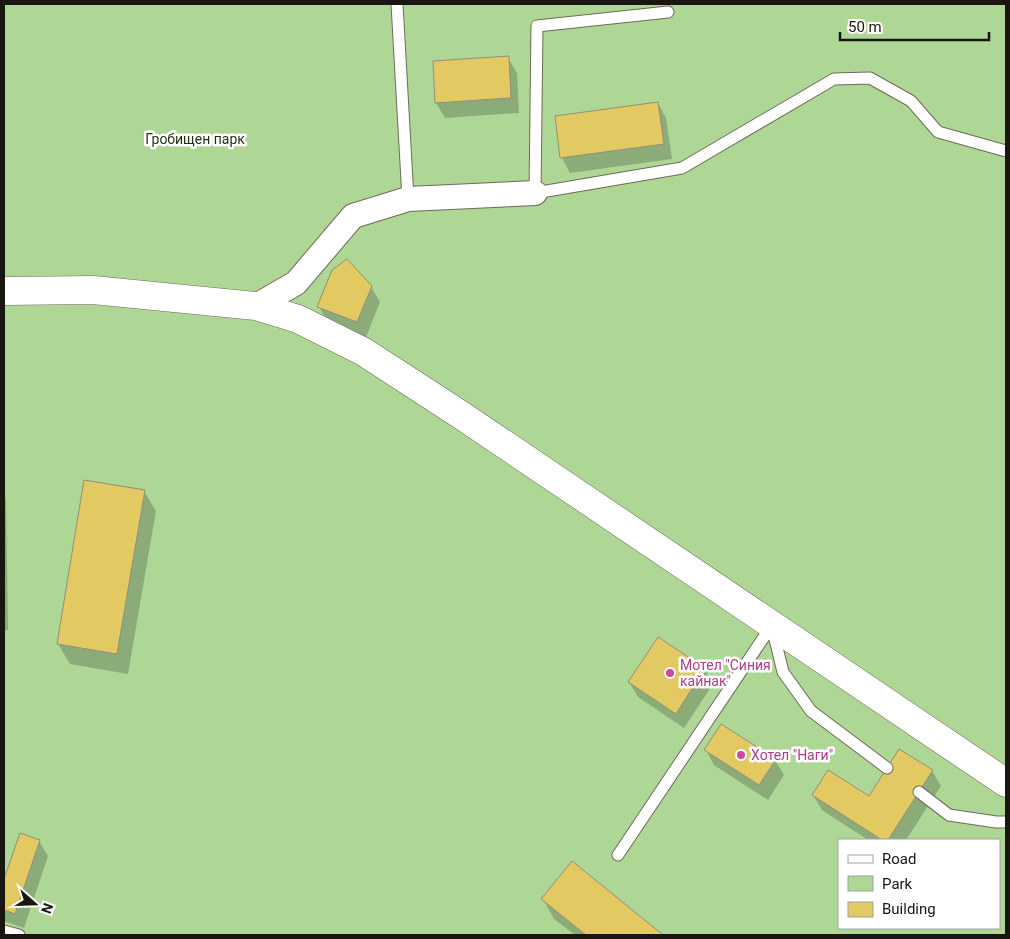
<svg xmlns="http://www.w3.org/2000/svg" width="1010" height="939" viewBox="0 0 1010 939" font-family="Roboto,sans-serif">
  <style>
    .green { fill: #aed796; fill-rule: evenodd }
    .shadow { fill: #0003 }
    .building { fill: #e2c962; stroke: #938e7a }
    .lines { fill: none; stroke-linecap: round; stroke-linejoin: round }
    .lane-casing { stroke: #6f6a57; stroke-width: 13 }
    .street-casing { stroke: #6f6a57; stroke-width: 26 }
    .secondary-casing { stroke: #6f6a57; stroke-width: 29 }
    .lane { stroke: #fff; stroke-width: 11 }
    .street { stroke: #fff; stroke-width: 24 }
    .secondary { stroke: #fff; stroke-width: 28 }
    .hotel-dot { fill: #d1479c; stroke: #fff; stroke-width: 2 }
    .labels { text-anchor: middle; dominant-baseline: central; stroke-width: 5; stroke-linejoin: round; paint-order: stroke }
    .park-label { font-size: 14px; fill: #1d310e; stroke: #fff }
    .hotel-label { font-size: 14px; fill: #b23c85; stroke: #fff; text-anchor: start }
  </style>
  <rect width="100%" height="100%" fill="#fbf6e0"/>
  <path class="green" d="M4,4H1006V935H4ZM839,840H999V928H839Z"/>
  <path class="shadow" d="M508,58L517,73L519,113L445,118L436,103Z
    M658,103L666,118L672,159L570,173L562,158Z
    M371,287L380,302L366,337L327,322L319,306Z
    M144,491L156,511L128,674L70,664L58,644Z
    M4,495L6,499L8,630L4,631Z
    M658,638L704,669L713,684L684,728L638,697L629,682Z
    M706,750L775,760L784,775L768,800L714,765Z
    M932,771L941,786L906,840H868L822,810L813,795L869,797Z
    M20,834L39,841L48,856L24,928L4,921V883Z
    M572,863L661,935H575L554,919L543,899Z"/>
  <path class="building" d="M509,56L511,98L435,103L433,61Z
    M658,102L664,144L560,158L555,116Z
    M347,259L372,286L357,322L317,307L332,270Z
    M84,480L145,490L117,654L57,644Z
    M658,637L705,668L676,714L628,682Z
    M721,724L776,759L759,785L704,750Z
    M899,749L933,770L888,840H882L812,795L828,770L869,796Z
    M20,833L40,840L15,914L4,910V879Z
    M572,861L663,935H586L541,899Z"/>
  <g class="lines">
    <g class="lane-casing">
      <path id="lane" d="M397,4L408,199
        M668,12L537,26L535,193L682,168L834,79L870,78L911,101L938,132L1006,151
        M773,631L783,672L811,711L887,768
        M919,792L949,815L996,822H1006
        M618,855L772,625
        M4,931L19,935"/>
    </g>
    <g class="street-casing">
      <path id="street" d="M256,306L296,283L353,216L408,199L535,193"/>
    </g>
    <g class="secondary-casing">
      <path id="secondary" d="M4,291L93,290L256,306L298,319L364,352L461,415L1006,783"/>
    </g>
    <use href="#lane" class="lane"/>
    <use href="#street" class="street"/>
    <use href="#secondary" class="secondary"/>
  </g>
  <g class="hotel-dot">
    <circle cx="670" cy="673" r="5"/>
    <circle cx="741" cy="755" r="5"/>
  </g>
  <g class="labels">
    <g class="park-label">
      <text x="195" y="139">Гробищен парк</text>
    </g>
    <g class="hotel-label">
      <text x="680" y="665">Мотел "Синия<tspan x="680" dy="16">кайнак"</tspan></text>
      <text x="751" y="755">Хотел "Наги"</text>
    </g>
  </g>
  <rect width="1010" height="939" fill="none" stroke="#18160e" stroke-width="10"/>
  <rect x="838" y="839" width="162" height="90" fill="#ffffff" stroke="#a3a29f"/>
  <rect x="848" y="855" width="25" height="8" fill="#ffffff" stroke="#a3a29f"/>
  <text x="882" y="864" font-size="15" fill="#18160e">Road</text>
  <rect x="848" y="876" width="25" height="15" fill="#aed796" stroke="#a3a29f"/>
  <text x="882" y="889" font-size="15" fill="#18160e">Park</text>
  <rect x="848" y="902" width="25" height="15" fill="#e2c962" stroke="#a3a29f"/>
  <text x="882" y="914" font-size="15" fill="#18160e">Building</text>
  <g transform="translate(35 904) rotate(110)" stroke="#ffffff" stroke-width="4" paint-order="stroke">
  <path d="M0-4L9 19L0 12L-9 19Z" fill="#18160e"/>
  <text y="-8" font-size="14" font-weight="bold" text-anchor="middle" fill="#18160e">N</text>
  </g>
  <path d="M840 32v8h149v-8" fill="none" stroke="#18160e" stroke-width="2.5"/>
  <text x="848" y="32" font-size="15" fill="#18160e" stroke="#ffffff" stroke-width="4" paint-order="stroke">50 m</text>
</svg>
